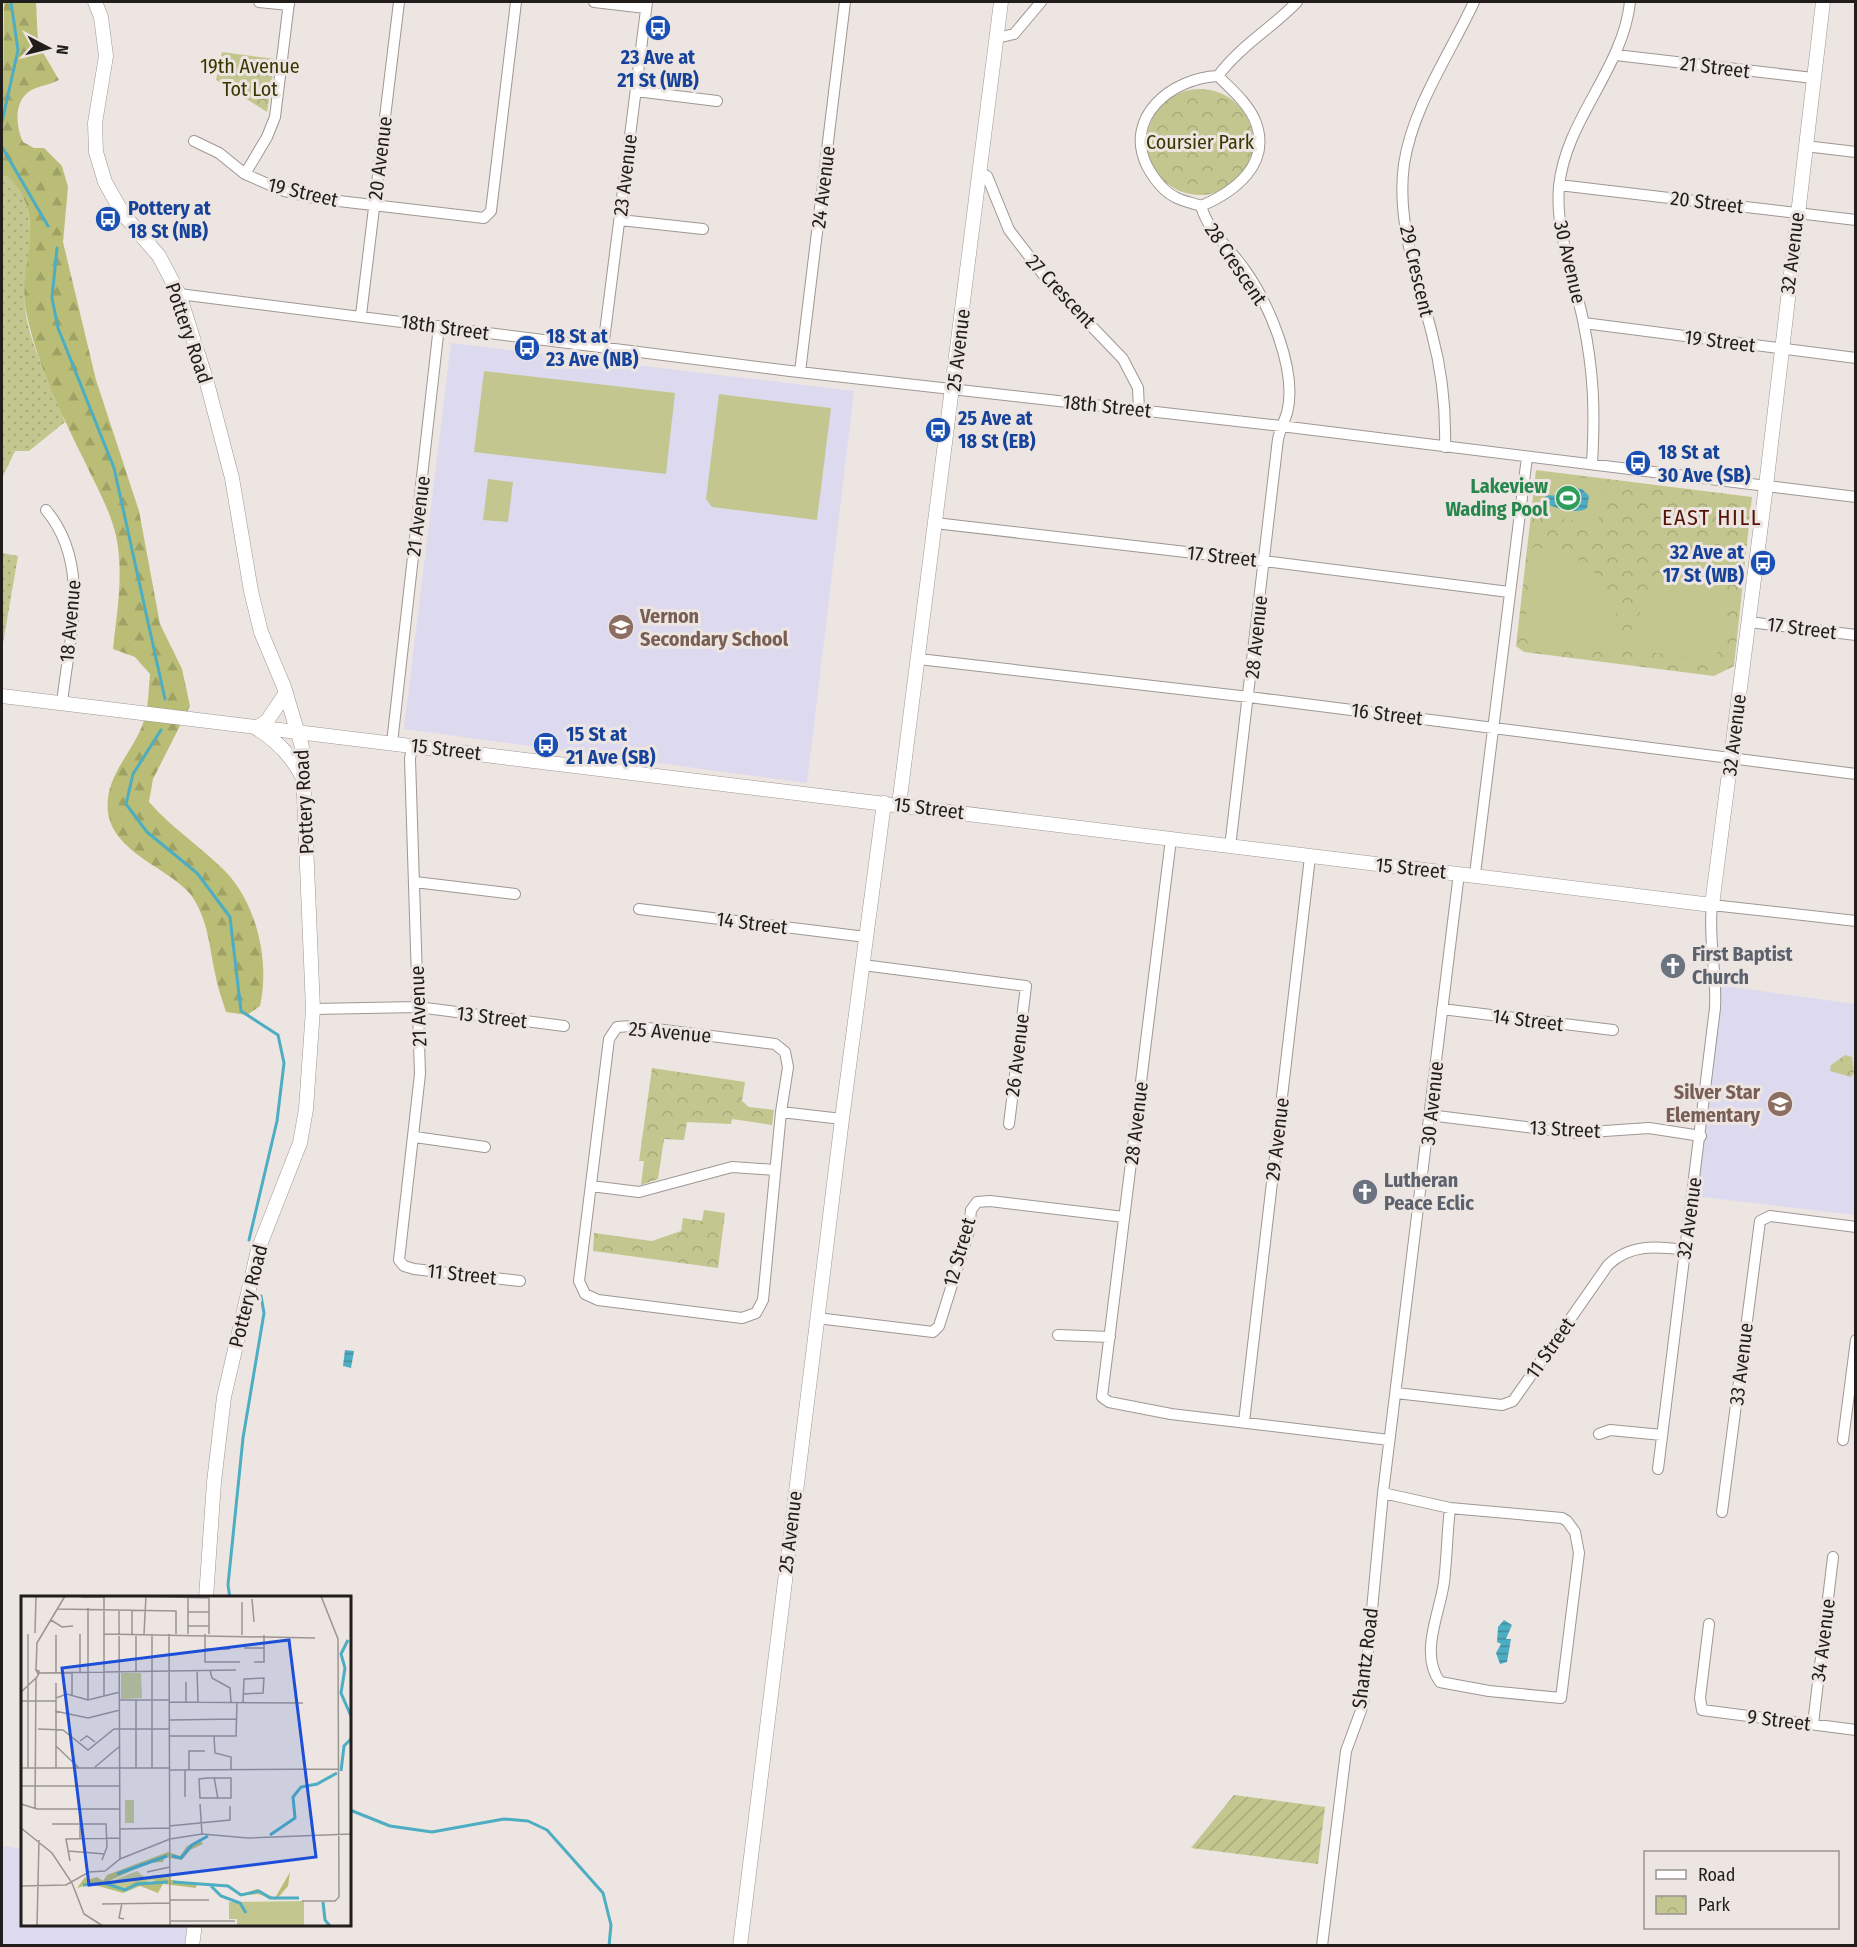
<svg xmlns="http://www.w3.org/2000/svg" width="1857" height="1947" viewBox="0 0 1857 1947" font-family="'Fira Sans Condensed',sans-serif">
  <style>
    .education { fill: #dddaf0 }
    .grass { fill: url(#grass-dots) }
    .forest { fill: url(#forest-firs) }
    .park { fill: url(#park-crowns) }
    .garden { fill: url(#garden-furrows) }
    .pitch { fill: #c3c78f }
    .water { fill: url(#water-rules) }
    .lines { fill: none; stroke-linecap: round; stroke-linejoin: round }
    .stream { stroke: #4dadc2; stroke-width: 3 }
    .minor-casing { stroke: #9f9793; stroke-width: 12 }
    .tertiary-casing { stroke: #9f9793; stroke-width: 15 }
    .minor { stroke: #fff; stroke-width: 10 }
    .tertiary { stroke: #fff; stroke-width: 14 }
    .labels { text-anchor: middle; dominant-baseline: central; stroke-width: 6; stroke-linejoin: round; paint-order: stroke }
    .transit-label { font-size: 20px; font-weight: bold; fill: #164399; stroke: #ede5e1; text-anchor: start }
    .park-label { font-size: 20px; fill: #373800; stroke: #ede5e1 }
    .street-label { font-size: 20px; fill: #201d1b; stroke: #ede5e1 }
    .leisure-label { font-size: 20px; font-weight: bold; fill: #27864d; stroke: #ede5e1; text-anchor: end }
    .education-label { font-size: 20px; font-weight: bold; fill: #785e54; stroke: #ede5e1; text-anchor: start }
    .worship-label { font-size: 20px; font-weight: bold; fill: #5b616d; stroke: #ede5e1; text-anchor: start }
    .quarter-label { font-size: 22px; letter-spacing: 1.5px; fill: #551306; stroke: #ede5e1 }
    .inset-river { fill: none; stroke: #4dadc2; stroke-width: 3 }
    .inset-road { fill: none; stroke: #9b9592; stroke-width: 1.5 }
    .view { fill: #1d4ed8; fill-opacity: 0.15; stroke: #1d4ed8; stroke-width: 3 }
    .inset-edge { fill: none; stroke: #201d1b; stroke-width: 3 }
  </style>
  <defs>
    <pattern id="grass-dots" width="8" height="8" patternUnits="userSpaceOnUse" patternTransform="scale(1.5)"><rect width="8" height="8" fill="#c3c78f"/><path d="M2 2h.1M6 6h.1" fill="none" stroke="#a7aa7b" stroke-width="1.8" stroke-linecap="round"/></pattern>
    <pattern id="forest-firs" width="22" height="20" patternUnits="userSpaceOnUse" patternTransform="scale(1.5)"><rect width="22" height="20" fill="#b9bd75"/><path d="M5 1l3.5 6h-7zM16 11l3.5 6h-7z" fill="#9fa265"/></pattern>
    <pattern id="park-crowns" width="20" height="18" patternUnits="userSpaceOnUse" patternTransform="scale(1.5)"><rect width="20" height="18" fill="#c3c78f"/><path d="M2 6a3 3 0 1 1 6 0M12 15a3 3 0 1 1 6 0" fill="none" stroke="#a7aa7b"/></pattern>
    <pattern id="garden-furrows" width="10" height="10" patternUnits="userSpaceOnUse" patternTransform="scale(1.5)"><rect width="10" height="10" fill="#c3c78f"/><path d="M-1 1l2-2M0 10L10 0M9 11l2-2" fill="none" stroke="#a7aa7b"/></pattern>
    <pattern id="water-rules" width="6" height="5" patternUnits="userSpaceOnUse" patternTransform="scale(1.5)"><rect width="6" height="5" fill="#4dadc2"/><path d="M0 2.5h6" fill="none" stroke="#408c9d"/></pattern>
  </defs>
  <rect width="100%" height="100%" fill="#ede5e1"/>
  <path class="education" d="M451,343L854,391L807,783L404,729Z
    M1717,985L1855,1004V1215L1694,1196Z
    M2,1846L22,1849V1924L187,1925L185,1945H2Z"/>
  <path class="grass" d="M7,176C48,213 21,262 25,308C29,344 52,388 65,422L29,451H15L2,478V177Z
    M2,553L18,556L2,649Z"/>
  <path class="forest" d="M4,2H36L38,44L59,80C51,84 44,85 36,88C13,96 15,125 23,142L34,148H44L62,166L68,187L63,242L96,380L139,511L160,624L182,669L190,706L153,779L149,802C172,828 201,847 225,871C257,904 270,962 260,1006L247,1015L226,1012C222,999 217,986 215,973C209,945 208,919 191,895C171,869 113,853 108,812C104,781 127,758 139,733C149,714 148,695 150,674L135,657L113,649C117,612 124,573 116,536C110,509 95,484 84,460C61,413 36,362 26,311C17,264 51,217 7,176L2,177Z"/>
  <path class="park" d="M222,52L275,59L267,112L216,80Z
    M1147 142a53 53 0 1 1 106 0a53 53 0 1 1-106 0Z
    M1536,470L1752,497L1734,666L1714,676L1524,652L1516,646Z
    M1845,1055L1852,1057L1854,1073L1851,1077L1830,1071L1831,1065Z
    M652,1068L745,1082L742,1101L749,1107L774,1110L772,1125L732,1119L731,1124L687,1122L684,1140L664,1139L658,1179L641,1185L644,1161H639Z
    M704,1210L725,1213L718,1268L593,1251L594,1233L652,1241L681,1231L683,1218L702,1221Z"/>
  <path class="garden" d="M1234,1795L1325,1807L1318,1864L1191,1848Z"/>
  <path class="pitch" d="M484,371L675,393L666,474L474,452Z
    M719,394L831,408L817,520L712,507L706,499Z
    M1538,471L1604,481L1598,524L1532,515Z
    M488,479L513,482L508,522L483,520Z
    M1533,547C1595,554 1624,592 1618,654L1531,645L1524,637Z
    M1702,572H1724L1722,647L1711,660L1625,649C1639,606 1654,581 1702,572Z"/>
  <path class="water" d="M1574,488L1582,489L1589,496L1587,508C1579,515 1552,508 1544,502L1546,495L1561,496Z
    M345,1350L354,1351L351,1368L343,1366Z
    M1504,1620L1512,1625L1506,1639H1511L1507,1662L1500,1664L1496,1653L1501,1644L1497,1642L1498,1627Z"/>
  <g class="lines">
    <path class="stream" d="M2,122L18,50L11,2
      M2,147L48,226
      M57,248L52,298L58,328L114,468L165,699
      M161,730L133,774L126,804L147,832L197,873L230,917L241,1011L278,1035L284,1063L277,1121L249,1240
      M230,1598L228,1585L243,1438L264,1313L261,1296
      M350,1810L390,1826L432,1832L504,1819L528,1821L547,1830L603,1893L611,1925L609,1946"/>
    <g class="minor-casing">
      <path id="minor" d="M259,2L289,5
        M594,2L646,8
        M997,38L1014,34L1041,2
        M1616,55L1813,78
        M1218,76C1232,90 1249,104 1256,123C1271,165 1234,192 1201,206C1193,203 1182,201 1175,197C1163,191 1153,177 1147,166C1123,117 1172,78 1218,76Z
        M1218,76C1240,46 1272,28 1297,2
        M636,91L717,101
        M194,141L219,153L245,174L284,191L313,198L484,218L491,211L516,2
        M1805,146L1856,152
        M981,173L987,176L1009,230L1049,282L1123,359L1138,388L1139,410
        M245,174L267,137L275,117L289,2
        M1559,185L1856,220
        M1201,206C1209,233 1229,247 1245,270C1269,304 1298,371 1287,413C1284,422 1280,430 1278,439L1230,847
        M620,220L703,229
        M179,294L790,371L1281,426L1856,497
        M361,315L399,2
        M1584,323L1856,358
        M603,348L647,2
        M800,372L845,2
        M1445,447C1446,409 1442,371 1432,334C1418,279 1396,222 1404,164C1413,106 1450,54 1474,2
        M1592,464C1595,411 1594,373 1583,320C1574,277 1555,230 1559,187C1565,120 1623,69 1630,2
        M46,510C92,565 69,637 62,703
        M935,523L1264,561L1509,592
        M1749,622L1856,635
        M919,659L1249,697L1856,774
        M392,743L439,326
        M412,745L410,759L420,1074L399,1260L404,1266L414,1269L520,1281
        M1171,839L1102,1397L1109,1402L1171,1414L1389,1440
        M1475,874L1527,457
        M415,882L515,894
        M639,909L866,937
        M863,965L1026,986L1009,1124
        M313,1009L418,1007L564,1026
        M1442,1009L1613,1030
        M632,1026L775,1044L785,1052L788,1067L781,1112L763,1300L756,1313L742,1318L598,1300L585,1294L579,1281L609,1039L617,1027Z
        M781,1112L842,1119
        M1429,1115L1575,1133L1649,1128L1701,1136
        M415,1137L485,1147
        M591,1186L639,1192L732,1167L775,1170
        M817,1318L933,1332L939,1326L969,1231L971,1210L977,1202L990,1201L1124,1217
        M1058,1335L1110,1337
        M1396,1393L1502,1405L1513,1401L1608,1265C1630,1244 1656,1246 1685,1250
        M1244,1422L1310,857
        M1599,1434L1610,1430L1662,1435
        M1843,1440L1856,1340
        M1658,1469L1715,1008C1717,974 1708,939 1712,905L1856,921
        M1383,1493L1450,1508L1562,1518L1567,1521L1575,1532L1579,1553L1561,1698L1489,1691L1440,1682C1419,1653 1440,1613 1444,1582C1447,1558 1447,1533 1450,1508
        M1722,1512L1760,1221L1770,1216L1856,1227
        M1709,1624L1700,1698L1702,1710L1856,1730
        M1813,1724L1833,1557
        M1322,1946L1346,1751L1363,1705L1383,1493L1459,873"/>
    </g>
    <g class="tertiary-casing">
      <path id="tertiary" d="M95,2L101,17L106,56L95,123L96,152L105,182L123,214L159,256L179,294L206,379L232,478L251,591L261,632L284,687L302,747L313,1009L306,1109L300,1143L258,1250L224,1397L214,1482L206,1598
        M286,693L267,721L256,728C276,740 291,755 302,776
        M2,696L1712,905L1766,486L1823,2
        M899,805L1001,2
        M192,1946L195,1924
        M740,1946L842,1119L884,803"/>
    </g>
    <use href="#minor" class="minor"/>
    <use href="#tertiary" class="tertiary"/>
  </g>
  <defs>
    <g id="bus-disc" transform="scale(1.35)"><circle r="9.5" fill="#1a4fb4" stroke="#ede5e1"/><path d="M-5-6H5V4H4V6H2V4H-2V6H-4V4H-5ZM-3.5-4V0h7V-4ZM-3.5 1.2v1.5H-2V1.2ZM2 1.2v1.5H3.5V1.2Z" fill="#fff"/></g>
    <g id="stadium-disc" transform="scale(1.35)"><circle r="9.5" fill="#2e9e5b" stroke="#ede5e1"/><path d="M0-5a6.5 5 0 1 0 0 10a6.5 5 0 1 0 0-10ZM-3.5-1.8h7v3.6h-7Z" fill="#fff"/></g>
    <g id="school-disc" transform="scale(1.35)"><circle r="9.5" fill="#8d6e63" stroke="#ede5e1"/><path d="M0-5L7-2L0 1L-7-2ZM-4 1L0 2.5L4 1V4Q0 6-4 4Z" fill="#fff"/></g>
    <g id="church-disc" transform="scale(1.35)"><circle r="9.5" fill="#6b7280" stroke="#ede5e1"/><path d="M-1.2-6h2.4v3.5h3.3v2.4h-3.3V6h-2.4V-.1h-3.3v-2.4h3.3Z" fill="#fff"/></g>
  </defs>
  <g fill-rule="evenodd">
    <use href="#bus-disc" x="658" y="28"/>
    <use href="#bus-disc" x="108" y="219"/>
    <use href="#bus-disc" x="527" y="348"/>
    <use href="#bus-disc" x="938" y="430"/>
    <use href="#bus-disc" x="1638" y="463"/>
    <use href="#stadium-disc" x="1568" y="498"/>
    <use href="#bus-disc" x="1763" y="563"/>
    <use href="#school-disc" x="621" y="627"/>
    <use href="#bus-disc" x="546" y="745"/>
    <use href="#church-disc" x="1673" y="966"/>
    <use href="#school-disc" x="1780" y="1104"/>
    <use href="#church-disc" x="1365" y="1192"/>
  </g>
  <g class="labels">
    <g class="transit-label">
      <text x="658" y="57" text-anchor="middle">23 Ave at<tspan x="658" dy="23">21 St (WB)</tspan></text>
      <text x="128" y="208">Pottery at<tspan x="128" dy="23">18 St (NB)</tspan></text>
      <text x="546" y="336">18 St at<tspan x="546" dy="23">23 Ave (NB)</tspan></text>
      <text x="958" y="418">25 Ave at<tspan x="958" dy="23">18 St (EB)</tspan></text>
      <text x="1658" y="452">18 St at<tspan x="1658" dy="23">30 Ave (SB)</tspan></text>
      <text x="1744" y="552" text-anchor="end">32 Ave at<tspan x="1744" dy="23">17 St (WB)</tspan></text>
      <text x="566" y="734">15 St at<tspan x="566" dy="23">21 Ave (SB)</tspan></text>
    </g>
    <g class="park-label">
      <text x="250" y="66">19th Avenue<tspan x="250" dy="23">Tot Lot</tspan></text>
      <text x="1200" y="142">Coursier Park</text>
    </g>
    <g class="street-label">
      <text transform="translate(1715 67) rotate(7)">21 Street</text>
      <text transform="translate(380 158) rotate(-83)">20 Avenue</text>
      <text transform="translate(625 175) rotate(-83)">23 Avenue</text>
      <text transform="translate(823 187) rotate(-83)">24 Avenue</text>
      <text transform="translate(303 192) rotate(13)">19 Street</text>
      <text transform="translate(1707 202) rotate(7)">20 Street</text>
      <text transform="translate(1792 253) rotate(-83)">32 Avenue</text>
      <text transform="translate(1570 262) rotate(77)">30 Avenue</text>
      <text transform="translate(1236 264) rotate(56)">28 Crescent</text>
      <text transform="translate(1417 271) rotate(77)">29 Crescent</text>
      <text transform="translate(1061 291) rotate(47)">27 Crescent</text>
      <text transform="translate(445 327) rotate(8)">18th Street</text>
      <text transform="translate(189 333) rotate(71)">Pottery Road</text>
      <text transform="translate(1720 341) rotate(7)">19 Street</text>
      <text transform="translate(958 350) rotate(-83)">25 Avenue</text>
      <text transform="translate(1107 406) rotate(6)">18th Street</text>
      <text transform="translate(418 516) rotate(-83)">21 Avenue</text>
      <text transform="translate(1222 556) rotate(6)">17 Street</text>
      <text transform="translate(70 621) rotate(-85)">18 Avenue</text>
      <text transform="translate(1802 628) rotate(7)">17 Street</text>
      <text transform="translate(1256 637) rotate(-84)">28 Avenue</text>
      <text transform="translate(1387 714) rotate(7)">16 Street</text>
      <text transform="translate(1734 735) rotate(-83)">32 Avenue</text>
      <text transform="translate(446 749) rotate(7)">15 Street</text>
      <text transform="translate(304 802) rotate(-93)">Pottery Road</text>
      <text transform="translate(929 808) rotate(7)">15 Street</text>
      <text transform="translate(1411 868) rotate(6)">15 Street</text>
      <text transform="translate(752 923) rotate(7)">14 Street</text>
      <text transform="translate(418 1006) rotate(-92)">21 Avenue</text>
      <text transform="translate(492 1017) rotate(7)">13 Street</text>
      <text transform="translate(1528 1020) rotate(7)">14 Street</text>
      <text transform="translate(670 1032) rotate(5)">25 Avenue</text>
      <text transform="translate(1017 1055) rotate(-83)">26 Avenue</text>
      <text transform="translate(1432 1103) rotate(-84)">30 Avenue</text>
      <text transform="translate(1136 1123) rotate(-83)">28 Avenue</text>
      <text transform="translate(1565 1129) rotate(3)">13 Street</text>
      <text transform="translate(1277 1139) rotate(-83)">29 Avenue</text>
      <text transform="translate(1689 1218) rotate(-82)">32 Avenue</text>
      <text transform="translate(959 1252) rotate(-74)">12 Street</text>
      <text transform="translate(462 1274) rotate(6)">11 Street</text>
      <text transform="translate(248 1296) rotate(-76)">Pottery Road</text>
      <text transform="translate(1550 1348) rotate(-55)">11 Street</text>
      <text transform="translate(1741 1364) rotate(-83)">33 Avenue</text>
      <text transform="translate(790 1532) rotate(-83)">25 Avenue</text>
      <text transform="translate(1823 1640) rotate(-83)">34 Avenue</text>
      <text transform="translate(1365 1658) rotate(-83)">Shantz Road</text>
      <text transform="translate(1779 1720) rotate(7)">9 Street</text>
    </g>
    <g class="leisure-label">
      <text x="1548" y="486">Lakeview<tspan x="1548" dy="23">Wading Pool</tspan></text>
    </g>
    <g class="education-label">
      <text x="640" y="616">Vernon<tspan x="640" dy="23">Secondary School</tspan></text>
      <text x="1760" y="1092" text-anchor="end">Silver Star<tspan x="1760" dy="23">Elementary</tspan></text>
    </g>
    <g class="worship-label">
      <text x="1692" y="954">First Baptist<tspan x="1692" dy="23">Church</tspan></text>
      <text x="1384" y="1180">Lutheran<tspan x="1384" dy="23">Peace Eclic</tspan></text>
    </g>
    <g class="quarter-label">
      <text x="1712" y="517">EAST HILL</text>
    </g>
  </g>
  <g transform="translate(21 1596)">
    <rect width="330" height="330" fill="#ede5e1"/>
    <path d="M116,275L126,283L132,279H148V283L113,286L101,293L88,286ZM283,305V330H216V323H208V306Z" fill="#c3c78f"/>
    <path d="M179,244L182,248L169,254L161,264L144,261L142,266L128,267L88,285L101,293L116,284L130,286L139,282L176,288L175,292L142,288L137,297L119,290L102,297L70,288L56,292L64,281L67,284L76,281L82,285L86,279L147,256L159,260L166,250ZM269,276L267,290L255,304L237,298L217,300L236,293L254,302Z" fill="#b9bd75"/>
    <path d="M100,77H120L121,102L100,103Z" fill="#c3c78f"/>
    <path d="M110,79L120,80V102H109L113,93L120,90L113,87ZM104,204H113V227H104Z" fill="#c3c78f"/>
    <path class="inset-river" d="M327,44L320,58L324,72L320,97L330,120M320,175L323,150L330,143M249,239L274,222L272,201L280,191L296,188L316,177M151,260L160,262L171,249L187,240M96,278L146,260M152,286L207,290L220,299L238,295L249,302H278M62,289L83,287L104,294L116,288L147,286M190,290L200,300L219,307L225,317M302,306L304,324L309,330"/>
    <path class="inset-road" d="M112,0L188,2M60,1H83M167,2V38M188,2V38M231,3L233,26M221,6V39M67,12V104M37,13L155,15V38M98,15L99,263M111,15V38M167,16H188M30,24L41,31L52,30M167,30H188M14,37L15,0M7,38V172M83,38L294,42M115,38V76M123,38L125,0M148,38L149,330M184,38V66H219M35,39V76M16,47L44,0M223,52H243M184,53H209M233,66H243V39M15,74L16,46M176,74L177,106M189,74L191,82L209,92L210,106M51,76V99M59,76V38M18,77L215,74M0,96L16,81L18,77V75L15,74L17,78M83,99V0M35,102L46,98L67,104L99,96M99,104H148M115,104V172M0,105H35M148,106L282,107M165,106V86M222,106L223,83L243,82L242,97L223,98M34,115L67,122L99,114M149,124L216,123M17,133L42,134L67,154L93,133H149M149,140H215L216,106M193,140L194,157L210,161V174M59,145L66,140L74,146M35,150L58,172M74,171L99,150M0,172H149M35,172V87M131,172V38M149,174L317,173M164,174V201M168,174V155H184M193,181L197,203M186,182H210V202H179L178,183ZM0,190H99M0,208L16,213H99M179,208L181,238M14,213L15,82M31,228H85L86,251L81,264M148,230L209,224V210M0,232L31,257L51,287L63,318L82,330M99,233L149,232M59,242V213M47,255L84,258M49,265L45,243L99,242M126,276L149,271M0,290L45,289L68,276L84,275L99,263L149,243L181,238L227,242L330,238M149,304H188M281,305H314L318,301L317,43L300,0M101,307L98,322L103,323M81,308L149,307M149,325H214M16,330L18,244"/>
    <path class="view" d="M268,44L295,261L68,289L41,72Z"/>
    <rect width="330" height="330" class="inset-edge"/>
  </g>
  <rect width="1857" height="1947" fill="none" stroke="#201d1b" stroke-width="6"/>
  <rect x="1644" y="1851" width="195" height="78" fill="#ede5e1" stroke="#9b9592" stroke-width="1.5"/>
  <rect x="1656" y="1870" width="30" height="9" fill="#ffffff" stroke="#9b9592" stroke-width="1.5"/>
  <text x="1698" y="1881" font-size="18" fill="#201d1b">Road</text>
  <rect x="1656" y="1896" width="30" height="18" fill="url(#park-crowns)" stroke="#9b9592" stroke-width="1.5"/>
  <text x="1698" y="1911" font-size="18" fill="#201d1b">Park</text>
  <g transform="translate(48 48) rotate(97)" stroke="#ede5e1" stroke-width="4.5" paint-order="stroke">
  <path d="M0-4.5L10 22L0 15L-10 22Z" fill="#201d1b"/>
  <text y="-9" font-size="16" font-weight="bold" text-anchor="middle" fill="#201d1b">N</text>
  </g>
</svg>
